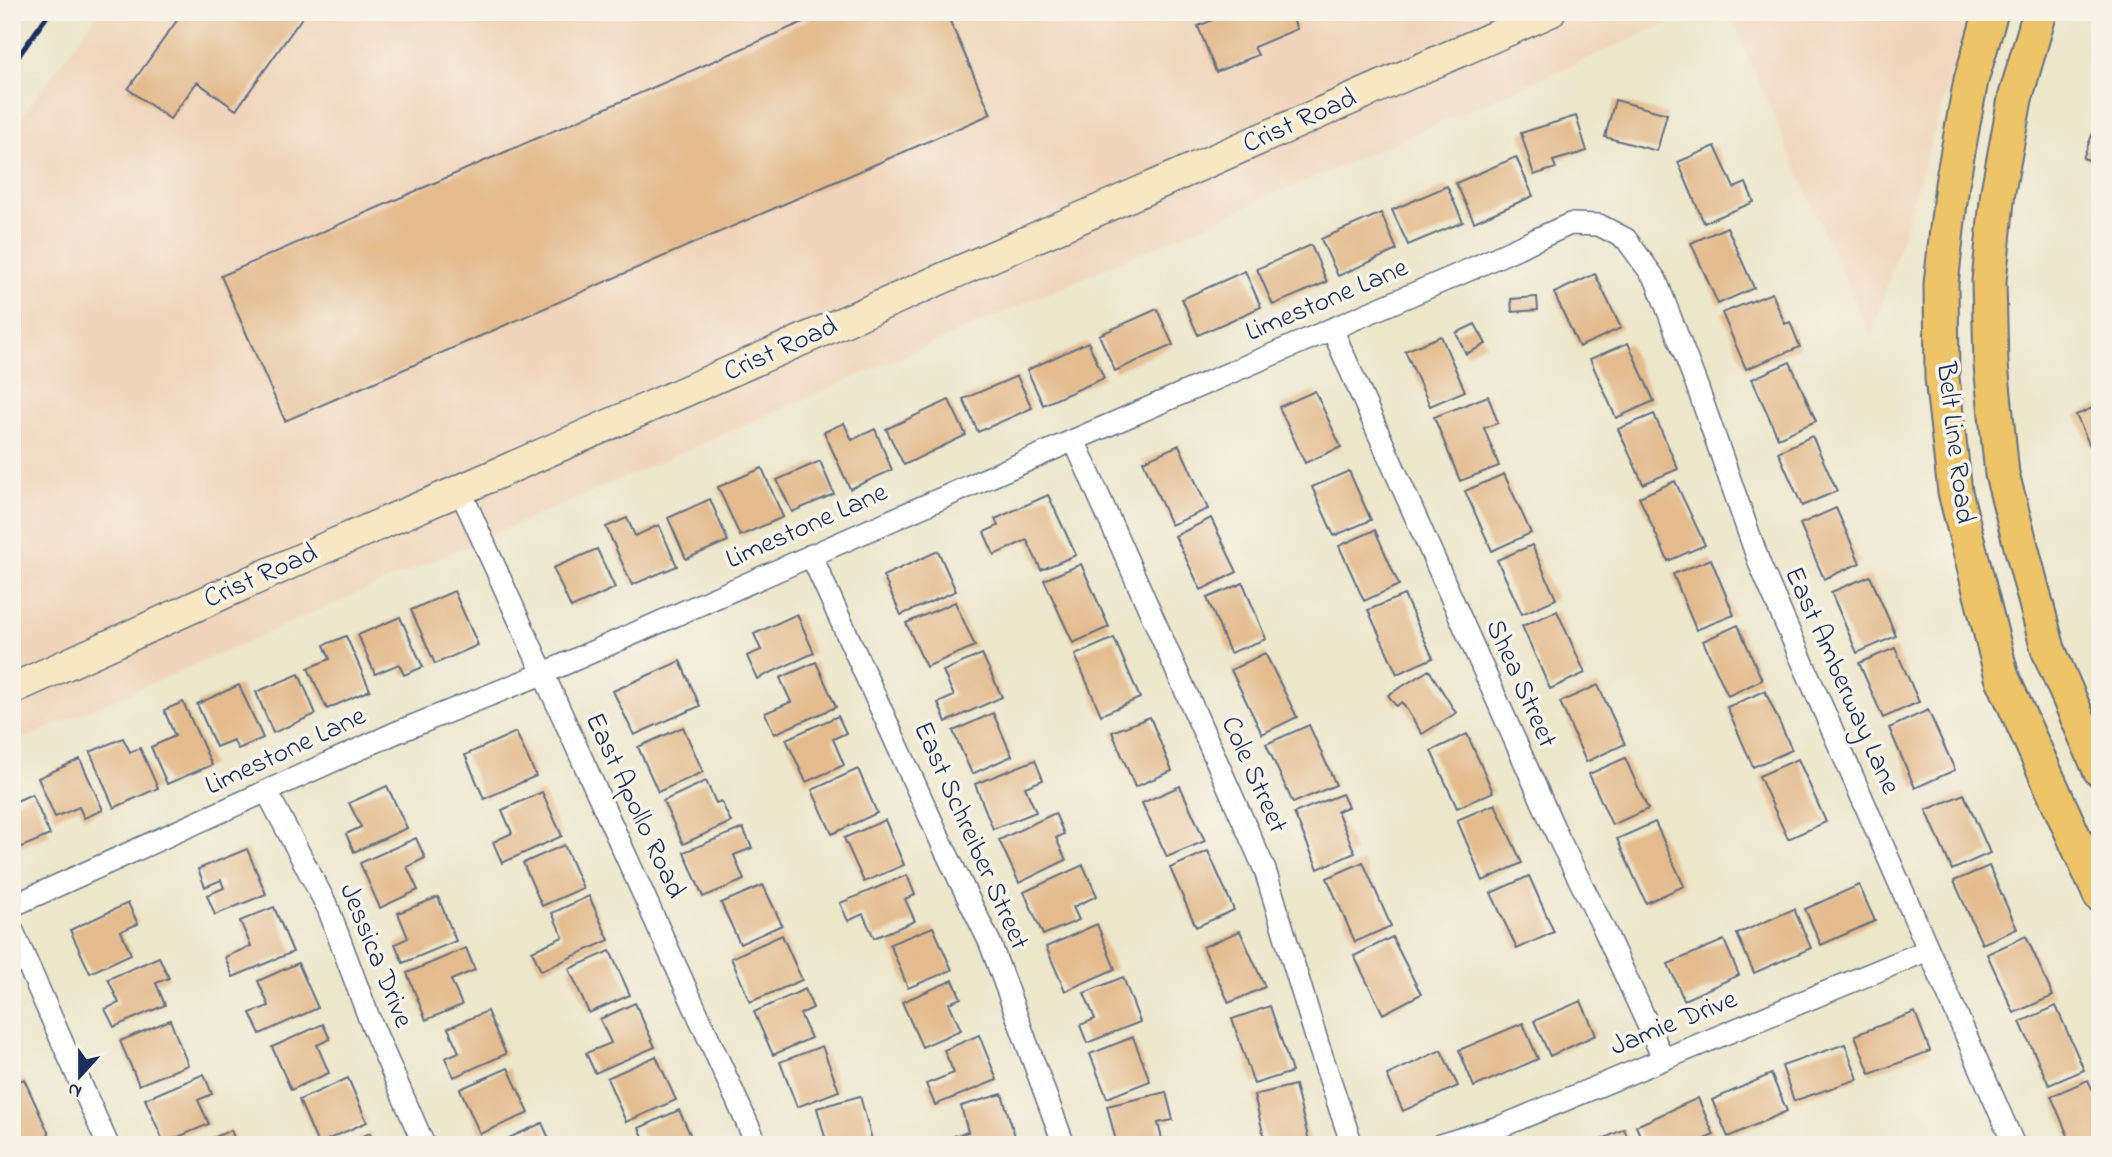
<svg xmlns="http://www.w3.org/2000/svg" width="2112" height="1157" viewBox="0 0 2112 1157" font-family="'Indie Flower',sans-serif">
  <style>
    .built { fill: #f0d5bc }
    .building { fill: #e3bb8e }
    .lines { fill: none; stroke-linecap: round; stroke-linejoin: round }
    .street-casing { stroke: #646f84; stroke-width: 24 }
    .secondary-casing { stroke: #646f84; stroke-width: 33 }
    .primary-casing { stroke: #646f84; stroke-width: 37 }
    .street { stroke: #fff; stroke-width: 21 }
    .secondary { stroke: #f8e7c3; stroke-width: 30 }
    .primary { stroke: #eec469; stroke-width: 33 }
    .rail { stroke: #1b2f5e; stroke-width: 5 }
    .labels { text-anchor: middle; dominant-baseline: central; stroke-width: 7; stroke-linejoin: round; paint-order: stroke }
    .street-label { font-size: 28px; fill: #1b2f5e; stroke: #f7f3e8 }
  </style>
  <rect width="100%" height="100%" fill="#f7f3e8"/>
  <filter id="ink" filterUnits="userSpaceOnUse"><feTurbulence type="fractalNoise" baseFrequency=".0143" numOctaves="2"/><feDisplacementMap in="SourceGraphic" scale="14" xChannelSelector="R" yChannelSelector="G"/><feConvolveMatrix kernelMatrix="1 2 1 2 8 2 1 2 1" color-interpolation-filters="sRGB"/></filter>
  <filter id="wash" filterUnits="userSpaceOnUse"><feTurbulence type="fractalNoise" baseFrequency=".00686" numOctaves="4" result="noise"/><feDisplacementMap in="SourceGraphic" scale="28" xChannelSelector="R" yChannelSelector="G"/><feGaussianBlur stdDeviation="1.57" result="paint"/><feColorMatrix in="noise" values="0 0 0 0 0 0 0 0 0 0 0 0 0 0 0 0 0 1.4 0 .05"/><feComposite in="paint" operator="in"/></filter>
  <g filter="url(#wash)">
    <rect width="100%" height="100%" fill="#ece6cb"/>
    <path class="built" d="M99,12H1694L12,744V129Z
      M1728,12H1970L1871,339Z"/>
    <g id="blocks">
      <path class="building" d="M183,12H306L236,110L197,82L170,119L128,89Z
        M826,12H946L991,114L285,421L221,276Z
        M1232,12H1290L1297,29L1254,47L1258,55L1216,72L1198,26Z
        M1615,100L1667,114L1657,151L1605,137Z
        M2100,115V164L2083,158Z
        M1576,116L1587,151L1553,161L1556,168L1534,175L1521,133Z
        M1715,146L1734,188L1746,183L1754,202L1704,223L1678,162Z
        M1516,157L1533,196L1474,222L1456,183Z
        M1447,186L1463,222L1408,245L1392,210Z
        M1381,213L1397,250L1338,276L1321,239Z
        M1727,227L1754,288L1718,304L1691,243Z
        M1311,245L1327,282L1273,305L1257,269Z
        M1245,271L1261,307L1198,335L1182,299Z
        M1595,274L1621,328L1579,347L1554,293Z
        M1772,293L1785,324L1790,322L1800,347L1746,369L1722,313Z
        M1537,297L1538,310L1512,312L1511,299Z
        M1157,309L1173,345L1115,371L1099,335Z
        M1475,324L1486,344L1466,354L1456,333Z
        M1441,336L1465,391L1430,406L1405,351Z
        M1088,342L1104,378L1043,405L1027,370Z
        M1628,343L1654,401L1616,418L1590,359Z
        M1790,362L1816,421L1778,438L1752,379Z
        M1017,376L1032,408L978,432L963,399Z
        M1315,391L1341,447L1305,463L1279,407Z
        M1488,396L1498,423L1484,428L1499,466L1460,481L1434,417Z
        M949,400L966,435L904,465L886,429Z
        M2100,405V441L2090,446L2076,415Z
        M1654,414L1678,469L1643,484L1618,429Z
        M844,423L852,440L875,429L892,470L850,489L824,432Z
        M1812,436L1837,491L1802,506L1778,452Z
        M1179,445L1208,509L1171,525L1143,461Z
        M820,461L834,494L792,512L777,480Z
        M762,468L783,517L740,536L718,487Z
        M1349,471L1371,520L1334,536L1312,487Z
        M1504,474L1531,533L1492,551L1465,491Z
        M1675,481L1705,545L1668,561L1639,497Z
        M1048,495L1076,555L1041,570L1027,540L994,555L984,532L998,526L995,519Z
        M710,499L728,541L686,559L668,518Z
        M1836,508L1860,563L1824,579L1800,524Z
        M627,518L635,536L659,525L677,566L632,585L606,527Z
        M1211,518L1237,572L1201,590L1175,536Z
        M1375,530L1399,585L1364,601L1339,546Z
        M1532,545L1556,599L1522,614L1497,560Z
        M597,549L615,588L571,608L553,568Z
        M938,551L956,591L901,615L883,576Z
        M1711,559L1734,615L1696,630L1673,574Z
        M1081,564L1109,627L1073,643L1044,580Z
        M1870,576L1896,636L1857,653L1831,592Z
        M1243,583L1266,639L1230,653L1207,598Z
        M454,591L478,645L435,664L411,610Z
        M1404,595L1433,658L1397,674L1368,610Z
        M955,602L975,646L926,667L906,623Z
        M1557,611L1585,673L1550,689L1522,626Z
        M797,614L814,653L757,679L747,656L761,650L754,634Z
        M400,617L423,667L404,675L399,664L375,674L358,635Z
        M1738,625L1762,680L1728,696L1703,641Z
        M346,636L370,690L327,709L308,668L330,659L324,645Z
        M1114,638L1140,698L1101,715L1075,655Z
        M1895,648L1919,702L1883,718L1859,663Z
        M1265,653L1297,717L1262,734L1231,670Z
        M982,654L1002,697L946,722L938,703L954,696L943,671Z
        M680,661L700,706L634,735L613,691Z
        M816,662L836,707L774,734L765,713L791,702L780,678Z
        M1429,670L1456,713L1422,734L1402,702L1396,706L1388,695Z
        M299,674L316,714L273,733L256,692Z
        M239,685L263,738L238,749L233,740L216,747L197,704Z
        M1598,685L1625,744L1586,762L1560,702Z
        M1765,691L1792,750L1753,767L1727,707Z
        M183,702L212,765L167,784L151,747L175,736L164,710Z
        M1928,710L1955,770L1915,788L1889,728Z
        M993,713L1012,756L972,774L953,731Z
        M838,716L846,733L833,739L844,765L806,782L786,739Z
        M1150,717L1172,771L1135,787L1112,732Z
        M1309,725L1336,785L1293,803L1266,744Z
        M683,727L703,772L658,792L638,747Z
        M516,732L536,776L484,799L465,755Z
        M1467,734L1493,792L1457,808L1431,751Z
        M123,738L130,752L140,748L158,788L114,808L90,752Z
        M1625,758L1648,809L1612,825L1589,774Z
        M80,759L103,810L84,818L79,807L55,817L38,778Z
        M1798,759L1826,822L1788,839L1759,776Z
        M1035,760L1043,780L1025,787L1036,812L993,829L975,784Z
        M858,769L877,813L832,834L812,790Z
        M706,781L716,803L721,801L731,822L683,844L663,801Z
        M387,786L407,828L354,852L346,834L361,827L349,803Z
        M1180,786L1205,841L1167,857L1142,803Z
        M542,792L562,836L502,863L493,842L512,833L502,810Z
        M32,794L50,835L12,851V803Z
        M1342,794L1348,807L1337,811L1355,853L1318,869L1294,813Z
        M1964,794L1990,853L1952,870L1926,810Z
        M1495,804L1522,863L1483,881L1457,820Z
        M1055,813L1064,834L1056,838L1066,860L1019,883L999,840Z
        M885,820L904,865L864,882L844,838Z
        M1655,822L1684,886L1646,903L1617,839Z
        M743,828L752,848L734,855L744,880L703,897L684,852Z
        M416,838L425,858L407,867L418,890L380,908L360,863Z
        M564,845L583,888L542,906L523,863Z
        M247,849L266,894L215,915L207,895L224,888L221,880L205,887L198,869Z
        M1208,851L1234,910L1196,927L1170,868Z
        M1363,862L1391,926L1355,942L1327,878Z
        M1083,865L1097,896L1073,907L1079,920L1043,935L1024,892Z
        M1989,866L2017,929L1982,944L1954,881Z
        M907,875L915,895L905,899L915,921L874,938L863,914L848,921L840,903Z
        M1529,876L1554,932L1517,949L1491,893Z
        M763,885L782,925L740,944L721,903Z
        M1859,885L1875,921L1821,945L1805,909Z
        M589,896L609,940L541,971L532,951L563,937L552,913Z
        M438,897L456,941L403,963L395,944L408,938L398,913Z
        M128,903L138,924L121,931L131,954L90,973L70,930Z
        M274,907L293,952L233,977L225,957L251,946L240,921Z
        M1794,909L1811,948L1754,973L1737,934Z
        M1097,924L1115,969L1065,991L1046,947Z
        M933,927L952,970L908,988L890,944Z
        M1240,931L1265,987L1229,1003L1203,947Z
        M782,935L802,980L750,1002L731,958Z
        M2026,936L2053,996L2014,1013L1987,954Z
        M1392,937L1421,994L1383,1014L1354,956Z
        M1724,940L1739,975L1684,1000L1668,964Z
        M466,948L475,970L451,980L462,1005L426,1020L407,973Z
        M610,951L630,995L589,1013L569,969Z
        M159,957L169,978L156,983L165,1005L114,1027L105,1009L119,1003L108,979Z
        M298,963L318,1008L260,1034L250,1013L269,1006L258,981Z
        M1123,977L1140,1022L1087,1043L1080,1025L1095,1019L1084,993Z
        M953,980L961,998L949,1003L961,1030L922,1047L902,1002Z
        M805,989L813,1008L800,1014L811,1038L773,1055L754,1012Z
        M1581,1001L1596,1035L1550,1056L1534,1021Z
        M635,1003L655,1047L595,1073L586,1053L611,1043L600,1019Z
        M1270,1006L1292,1072L1254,1084L1232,1019Z
        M2056,1006L2084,1070L2049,1085L2020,1022Z
        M487,1011L506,1054L454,1077L445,1058L459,1052L448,1028Z
        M1915,1012L1930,1051L1870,1074L1855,1035Z
        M170,1020L188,1065L139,1085L120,1041Z
        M1523,1023L1538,1059L1474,1087L1459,1050Z
        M323,1024L330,1039L317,1045L329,1073L291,1090L272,1047Z
        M979,1035L997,1080L935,1105L926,1084L954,1073L944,1050Z
        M1133,1037L1150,1081L1107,1098L1090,1054Z
        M1845,1044L1858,1079L1794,1101L1782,1066Z
        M822,1046L839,1091L797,1107L780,1062Z
        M1441,1050L1458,1086L1403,1111L1387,1075Z
        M656,1056L676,1100L626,1122L607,1078Z
        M508,1068L529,1113L480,1134L460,1089Z
        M204,1074L212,1094L198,1100L209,1124L164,1143L145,1099Z
        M1771,1074L1787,1111L1728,1137L1712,1100Z
        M348,1078L367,1122L318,1144L299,1100Z
        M24,1079L50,1136L30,1145H12V1084Z
        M2088,1080L2100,1106V1141L2091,1145H2072L2051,1096Z
        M1295,1085L1310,1145H1266L1254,1095Z
        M1166,1092L1173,1120L1158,1123L1163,1143L1154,1145H1117L1107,1106Z
        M1002,1094L1016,1140L999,1145H952L950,1137L968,1132L961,1106Z
        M860,1096L873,1143L866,1145H814L812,1141L825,1137L817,1108Z
        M1698,1098L1714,1135L1691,1145H1644L1636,1126Z
        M679,1110L695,1145H647L639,1128Z
        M542,1123L552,1145H493Z
        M1624,1129L1631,1145H1590Z
        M231,1130L237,1145H197Z
        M370,1133L375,1145H343Z"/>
    </g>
  </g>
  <g filter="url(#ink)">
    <use href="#blocks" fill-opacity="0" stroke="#646f84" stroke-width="2"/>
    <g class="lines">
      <g class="street-casing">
        <path id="street" d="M1332,329L1557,835L1604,929L1663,1058
          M1074,440L1265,870L1318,1044L1352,1145
          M460,490L757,1145
          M811,555L943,846L990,943L1064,1145
          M267,792L328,908L369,1018L424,1145
          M12,906L395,733L542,674L1074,440L1471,269L1570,224L1599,225L1626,239L1656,280L1697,386L1760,565L2014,1145
          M12,929L108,1145
          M1440,1145L1502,1126L1928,950"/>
      </g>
      <g class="secondary-casing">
        <path id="secondary" d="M12,689L327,547L460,490L1550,12"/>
      </g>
      <g class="primary-casing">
        <path id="primary" d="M1991,12L1971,80L1952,184L1941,284L1942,378L1955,492L2002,677L2100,895
          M2040,12L2015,99L1998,191L1989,281L1991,365L2002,474L2048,649L2100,770"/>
      </g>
      <use href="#street" class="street"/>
      <use href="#secondary" class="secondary"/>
      <use href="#primary" class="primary"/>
      <path class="rail" d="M12,65L50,12"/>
    </g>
  </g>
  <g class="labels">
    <g class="street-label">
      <text transform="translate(1300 122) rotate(-24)">Crist Road</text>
      <text transform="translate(1327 301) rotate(-23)">Limestone Lane</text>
      <text transform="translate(781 350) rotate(-24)">Crist Road</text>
      <text transform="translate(1954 443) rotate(83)">Belt Line Road</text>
      <text transform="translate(807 527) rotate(-24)">Limestone Lane</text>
      <text transform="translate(261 577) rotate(-24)">Crist Road</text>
      <text transform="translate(1841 681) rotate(66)">East Amberway Lane</text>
      <text transform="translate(1520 684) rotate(66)">Shea Street</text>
      <text transform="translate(286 752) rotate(-25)">Limestone Lane</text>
      <text transform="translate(1253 775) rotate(66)">Cole Street</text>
      <text transform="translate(634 806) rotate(65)">East Apollo Road</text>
      <text transform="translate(970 836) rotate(66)">East Schreiber Street</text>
      <text transform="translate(375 956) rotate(68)">Jessica Drive</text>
      <text transform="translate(1674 1024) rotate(-22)">Jamie Drive</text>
    </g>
  </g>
  <rect width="2112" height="1157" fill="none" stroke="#f7f3e8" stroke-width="42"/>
  <g transform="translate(80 1076) rotate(201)" stroke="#f7f3e8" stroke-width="5" paint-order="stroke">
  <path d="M0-5L12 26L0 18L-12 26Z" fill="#1b2f5e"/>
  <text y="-10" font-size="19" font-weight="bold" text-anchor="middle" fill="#1b2f5e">N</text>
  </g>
</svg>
